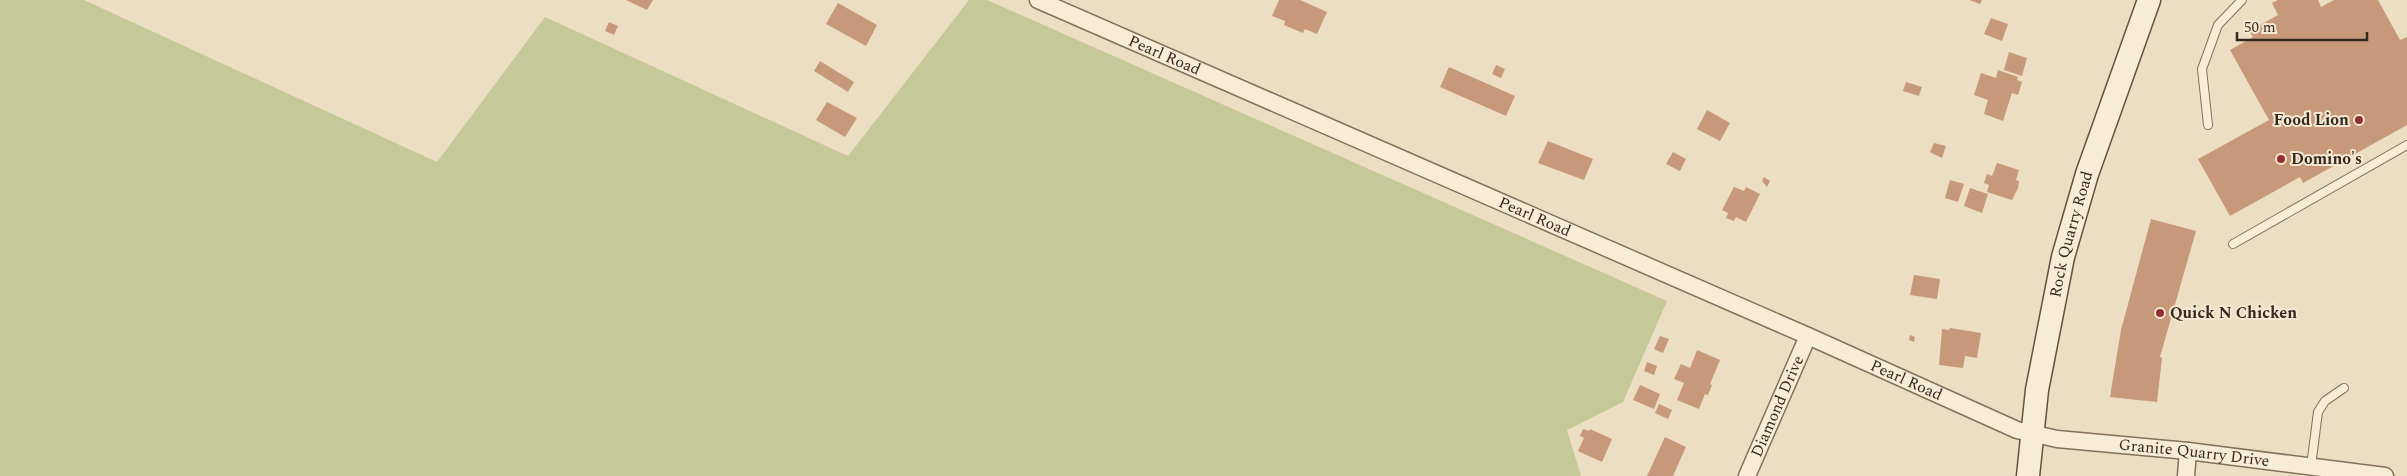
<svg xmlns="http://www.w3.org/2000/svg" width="2407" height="476" viewBox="0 0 2407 476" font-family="Spectral,serif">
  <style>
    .green { fill: #c5c998 }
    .building { fill: #c8987b }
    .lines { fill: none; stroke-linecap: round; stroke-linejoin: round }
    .lane-casing { stroke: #84705b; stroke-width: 10 }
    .street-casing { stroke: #84705b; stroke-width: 19 }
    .secondary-casing { stroke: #66513e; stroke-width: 25 }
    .lane { stroke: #f7ecd6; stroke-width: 8 }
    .street { stroke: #f7ecd6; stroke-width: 16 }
    .secondary { stroke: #f7ecd6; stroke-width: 22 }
    .poi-dot { fill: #902e32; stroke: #f3e9d2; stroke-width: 2 }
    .labels { text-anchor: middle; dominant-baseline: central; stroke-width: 4; stroke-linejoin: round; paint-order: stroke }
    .street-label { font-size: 16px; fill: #35281e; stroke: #f3e9d2 }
    .poi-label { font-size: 16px; font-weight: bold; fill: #35281e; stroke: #f3e9d2; text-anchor: start }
  </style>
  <rect width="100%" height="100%" fill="#ebdec3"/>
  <path class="green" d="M0,0H84L437,162L545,17L848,156L969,0H987L1667,301L1623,402L1567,430L1581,476H0Z"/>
  <path class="building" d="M626,0H653L647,10Z
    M1279,0H1300L1327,12L1317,34L1305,29L1303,33L1284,25L1285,21L1272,16Z
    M1969,0H1982L1980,4Z
    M2278,0H2318L2321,7L2334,0H2378L2400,40L2407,37V125L2303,183L2300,177L2230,216L2198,159L2269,120L2230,50L2253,37L2249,31L2278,15L2272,3Z
    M838,3L877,25L866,46L826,24Z
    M1991,18L2008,24L2002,41L1984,34Z
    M609,22L618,26L614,35L605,31Z
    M2009,52L2027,58L2022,76L2004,70Z
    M820,61L854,82L848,92L814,71Z
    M1496,65L1505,69L1501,78L1492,74Z
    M1449,67L1515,96L1506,116L1440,87Z
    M1998,70L2018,77L2017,80L2022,82L2018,95L2012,93L2003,121L1984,114L1988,100L1974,95L1981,73L1996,78Z
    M1906,82L1922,87L1919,96L1903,91Z
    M827,102L857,118L845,137L816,120Z
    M1707,110L1730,123L1720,141L1697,129Z
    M1548,141L1593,159L1584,180L1538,163Z
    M1934,143L1946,146L1942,158L1930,152Z
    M1673,152L1686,159L1680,171L1666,164Z
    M1997,163L2019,170L2016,180L2019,181L2018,188L2012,200L1987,192L1989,185L1984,183L1987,174L1992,176Z
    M1764,177L1770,181L1767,187L1762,181Z
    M1950,180L1964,184L1958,202L1945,198Z
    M1734,187L1744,191L1746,187L1760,194L1746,222L1736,217L1734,221L1726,218L1728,213L1722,210Z
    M1970,188L1988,194L1982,213L1964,206Z
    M2151,219L2196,231L2160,357L2162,358L2157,402L2110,397L2121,330Z
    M1914,275L1940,279L1937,299L1910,295Z
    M1950,328L1981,333L1977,358L1965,356L1963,368L1939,365L1942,329L1949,330Z
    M1910,335L1915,337L1914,342L1909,340Z
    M1660,336L1669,339L1663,353L1654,349Z
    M1697,350L1720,360L1710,384L1712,385L1708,395L1705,394L1699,409L1677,400L1684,383L1674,379L1681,364L1690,368Z
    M1647,362L1657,366L1654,375L1644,371Z
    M1640,385L1660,394L1654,409L1633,400Z
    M1659,404L1672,410L1668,419L1655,413Z
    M1583,429L1589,431L1590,429L1612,439L1602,462L1578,451L1584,438L1580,436Z
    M1665,437L1686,447L1680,460L1673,476H1647Z"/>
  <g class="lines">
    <g class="lane-casing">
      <path id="lane" d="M2208,125L2202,69L2218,25L2242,0
        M2233,244L2407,145
        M2311,466L2318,412L2325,401L2344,388"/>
    </g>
    <g class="street-casing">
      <g id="street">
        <path id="s1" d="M1038,0L1808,336L2017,430L2057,439L2188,451L2385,476"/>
        <path id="s2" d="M1747,476L1808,336"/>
        <path d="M2186,476L2188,451"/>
      </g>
    </g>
    <g class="secondary-casing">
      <g id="secondary">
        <path id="s3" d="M2028,476L2037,390L2063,257L2087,174L2149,0"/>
      </g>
    </g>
    <use href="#lane" class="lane"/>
    <use href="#street" class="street"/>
    <use href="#secondary" class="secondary"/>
  </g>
  <g class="poi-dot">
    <circle cx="2359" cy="120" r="5"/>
    <circle cx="2281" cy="159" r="5"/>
    <circle cx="2160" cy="313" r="5"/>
  </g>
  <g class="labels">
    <g class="street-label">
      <text stroke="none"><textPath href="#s1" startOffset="138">Pearl Road</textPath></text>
      <text stroke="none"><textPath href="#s1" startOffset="542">Pearl Road</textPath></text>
      <text stroke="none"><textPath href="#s3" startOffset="246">Rock Quarry Road</textPath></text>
      <text stroke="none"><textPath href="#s1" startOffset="948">Pearl Road</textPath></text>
      <text stroke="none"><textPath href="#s2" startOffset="76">Diamond Drive</textPath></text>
      <text stroke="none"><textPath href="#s1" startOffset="1248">Granite Quarry Drive</textPath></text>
    </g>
    <g class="poi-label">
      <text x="2349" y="120" text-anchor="end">Food Lion</text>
      <text x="2291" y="159">Domino's</text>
      <text x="2170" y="313">Quick N Chicken</text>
    </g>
  </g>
  <path d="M2237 32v8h130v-8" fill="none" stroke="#35281e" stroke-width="2.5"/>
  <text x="2244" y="32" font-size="15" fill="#35281e" stroke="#f3e9d2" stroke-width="4" paint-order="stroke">50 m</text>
</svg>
